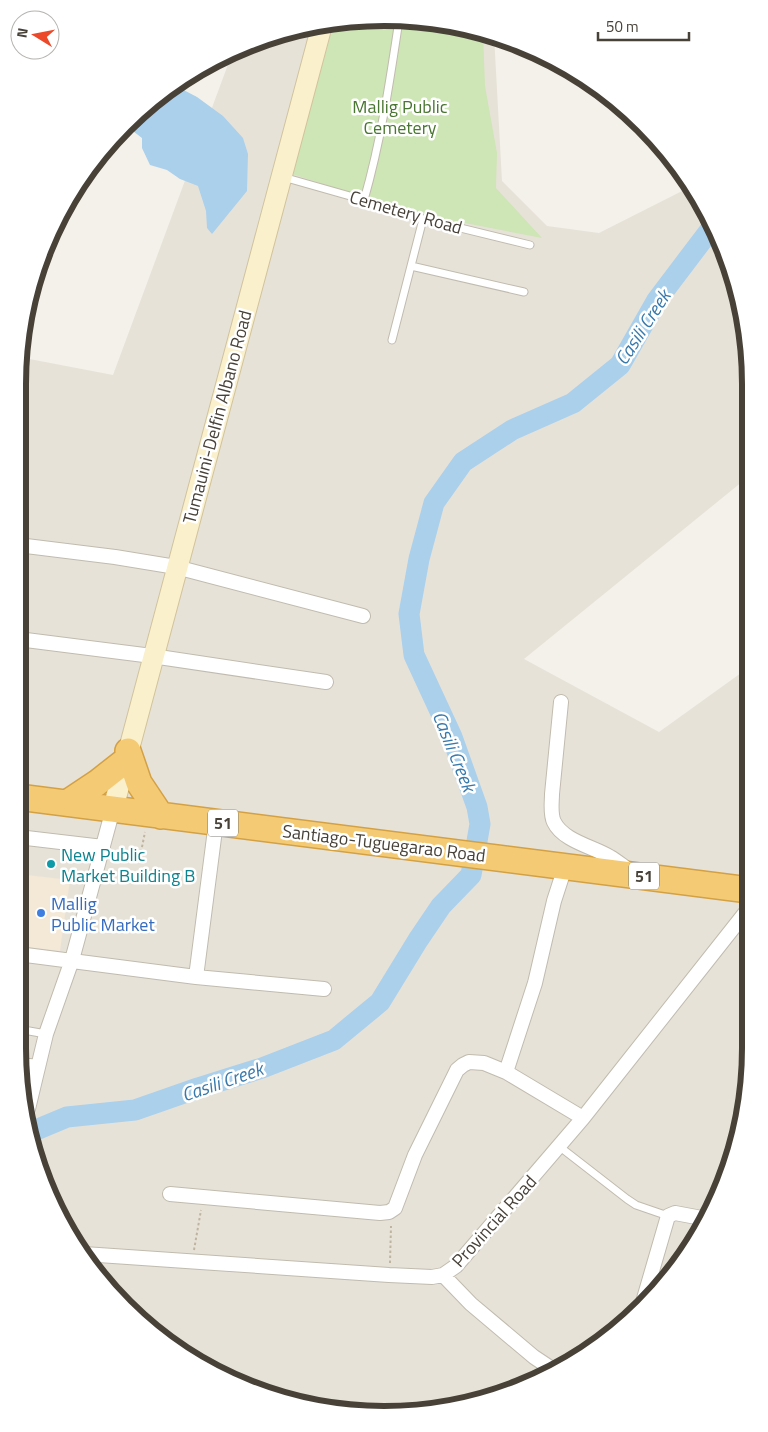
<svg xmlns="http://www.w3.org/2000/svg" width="768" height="1432" viewBox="0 0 768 1432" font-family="'Titillium Web',sans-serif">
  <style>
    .residential { fill: #e7e2d8 }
    .commercial { fill: #f4e8d6 }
    .green { fill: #cee5b5 }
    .water { fill: #aad0ec }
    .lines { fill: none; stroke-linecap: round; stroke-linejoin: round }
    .river { stroke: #aad0ec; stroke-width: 21 }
    .lane-casing { stroke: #c1bbaf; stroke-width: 9 }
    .street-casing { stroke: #c1bbaf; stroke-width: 16 }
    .secondary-casing { stroke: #d0c39c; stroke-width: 22 }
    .highway-casing { stroke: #d3a144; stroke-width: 28 }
    .path { stroke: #bfb49f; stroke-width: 2; stroke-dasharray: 2.5 2.5; stroke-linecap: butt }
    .lane { stroke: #fff; stroke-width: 7 }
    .street { stroke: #fff; stroke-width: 14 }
    .secondary { stroke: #fbf0cc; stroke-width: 20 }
    .highway { stroke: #f4cb74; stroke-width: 25 }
    .culture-dot { fill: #0f9aa8; stroke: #fff; stroke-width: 2 }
    .shop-dot { fill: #3f7fe0; stroke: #fff; stroke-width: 2 }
    .labels { text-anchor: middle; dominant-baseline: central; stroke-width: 5; stroke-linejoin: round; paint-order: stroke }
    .shield { fill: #fff; stroke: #7e7a74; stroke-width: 1 }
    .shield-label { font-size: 16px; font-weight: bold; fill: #474138 }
    .park-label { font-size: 18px; fill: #48752f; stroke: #fff }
    .street-label { font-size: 18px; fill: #474138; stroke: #fff }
    .culture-label { font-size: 18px; fill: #0d838f; stroke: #fff; text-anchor: start }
    .shop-label { font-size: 18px; fill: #366cbe; stroke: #fff; text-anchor: start }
    .water-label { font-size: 19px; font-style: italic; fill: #3879ac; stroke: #fff }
    .rim { fill: none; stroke: #474138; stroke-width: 6 }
  </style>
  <rect width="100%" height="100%" fill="#f3f1e9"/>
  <path class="residential" d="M360,18L432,21L494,35L502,181L547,226L599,233L692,186L723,244L747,336L748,477L524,659L659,732L748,668L750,1072L738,1143L702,1231L626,1323L525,1386L408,1414L289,1402L181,1353L93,1271L37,1166L18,1048L19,357L113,375L233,51L289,30L294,29L303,31L304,28Z"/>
  <path class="commercial" d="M18,874L70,880L60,951L18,946Z"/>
  <path class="green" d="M360,18L432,21L483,32L485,86L497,153L496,188L542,238L413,213L292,174L334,23Z"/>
  <path class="water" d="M174,85L197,97L223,116L243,138L248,154L247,191L212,234L207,228L206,211L198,186L180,179L167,170L150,165L142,148V138L129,128L123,129L161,93Z"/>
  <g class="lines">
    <path class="river" d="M31,1132L67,1117L135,1110L198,1088L262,1068L334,1040L380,1002L418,940L441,906L471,875L480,824L477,807L452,737L414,655L409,614L419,559L434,503L463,462L512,430L573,403L620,365L657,300L713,226"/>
    <g class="lane-casing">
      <path id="lane" d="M283,177L364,200L399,213L530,245
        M364,200C381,141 390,80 399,20
        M411,266L524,292
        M392,340L423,219
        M18,1029L46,1034
        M560,1147L627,1199L636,1205L668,1216"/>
    </g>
    <g class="street-casing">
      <path id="street" d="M18,545L115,557L176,567L363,616
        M18,639L152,656L326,682
        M561,702L552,794C552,802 550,814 554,822C563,841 594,847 610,857C617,861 624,867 630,871
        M18,837L103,847
        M18,954L196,977L324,989
        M196,977L216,822
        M20,1065L38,1067
        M506,1072L535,983L554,901L565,867
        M28,1109L46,1034L72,960L113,809
        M170,1194L380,1213L389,1212L395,1208L415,1155L457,1070L463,1065L469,1062L484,1063L506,1072L583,1118
        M84,1254L389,1275L432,1277L443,1275L456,1266L583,1118L749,908
        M443,1275L471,1304L534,1357L552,1369
        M643,1302L668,1216L675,1213L707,1219"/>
    </g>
    <g class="secondary-casing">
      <path id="secondary" d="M113,809C181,547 254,287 322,25"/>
    </g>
    <g class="highway-casing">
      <path id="highway" d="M128,751L139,783L161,816
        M18,797L749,890
        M67,803L97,783L125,761"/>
    </g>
    <path class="path" d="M141,852L145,832
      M194,1250L201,1210
      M390,1263L391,1226"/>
    <use href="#lane" class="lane"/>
    <use href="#street" class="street"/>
    <use href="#secondary" class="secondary"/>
    <use href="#highway" class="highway"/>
  </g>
  <circle class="culture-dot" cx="51" cy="864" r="5"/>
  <circle class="shop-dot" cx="41" cy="913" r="5"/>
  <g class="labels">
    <g class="shield">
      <rect x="208" y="809.5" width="30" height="27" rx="4"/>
      <rect x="629" y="862.5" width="30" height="27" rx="4"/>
    </g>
    <g class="shield-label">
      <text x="223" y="823">51</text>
      <text x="644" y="876">51</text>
    </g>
    <g class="park-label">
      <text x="400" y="106">Mallig Public<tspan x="400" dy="21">Cemetery</tspan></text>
    </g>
    <g class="street-label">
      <text transform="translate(406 212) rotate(16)">Cemetery Road</text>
      <text transform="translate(217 417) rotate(-75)">Tumauini-Delfin Albano Road</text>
      <text transform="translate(384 843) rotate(7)">Santiago-Tuguegarao Road</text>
      <text transform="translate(494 1221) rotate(-48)">Provincial Road</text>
    </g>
    <g class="culture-label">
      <text x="61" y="854">New Public<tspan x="61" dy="21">Market Building B</tspan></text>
    </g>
    <g class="shop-label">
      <text x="51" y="903">Mallig<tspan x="51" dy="21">Public Market</tspan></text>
    </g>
    <g class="water-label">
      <text transform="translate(642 327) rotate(-57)">Casili Creek</text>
      <text transform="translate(455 751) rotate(68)">Casili Creek</text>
      <text transform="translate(222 1081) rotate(-19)">Casili Creek</text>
    </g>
  </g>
  <path d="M0 0H768V1432H0ZM384 26H384A358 358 0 0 1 742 384V1048A358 358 0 0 1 384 1406H384A358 358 0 0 1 26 1048V384A358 358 0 0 1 384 26Z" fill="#fff" fill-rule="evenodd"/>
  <path class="rim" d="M384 26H384A358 358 0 0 1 742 384V1048A358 358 0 0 1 384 1406H384A358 358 0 0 1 26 1048V384A358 358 0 0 1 384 26Z"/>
  <g transform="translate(35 35) rotate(280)"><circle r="24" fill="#ffffff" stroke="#b5b3af"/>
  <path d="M0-4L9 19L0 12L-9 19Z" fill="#eb4929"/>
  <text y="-8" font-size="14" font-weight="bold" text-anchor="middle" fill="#474138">N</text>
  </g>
  <path d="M598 32v8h91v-8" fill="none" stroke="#474138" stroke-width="2.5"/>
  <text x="606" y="32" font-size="15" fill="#474138" stroke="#ffffff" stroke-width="4" paint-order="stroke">50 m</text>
</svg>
